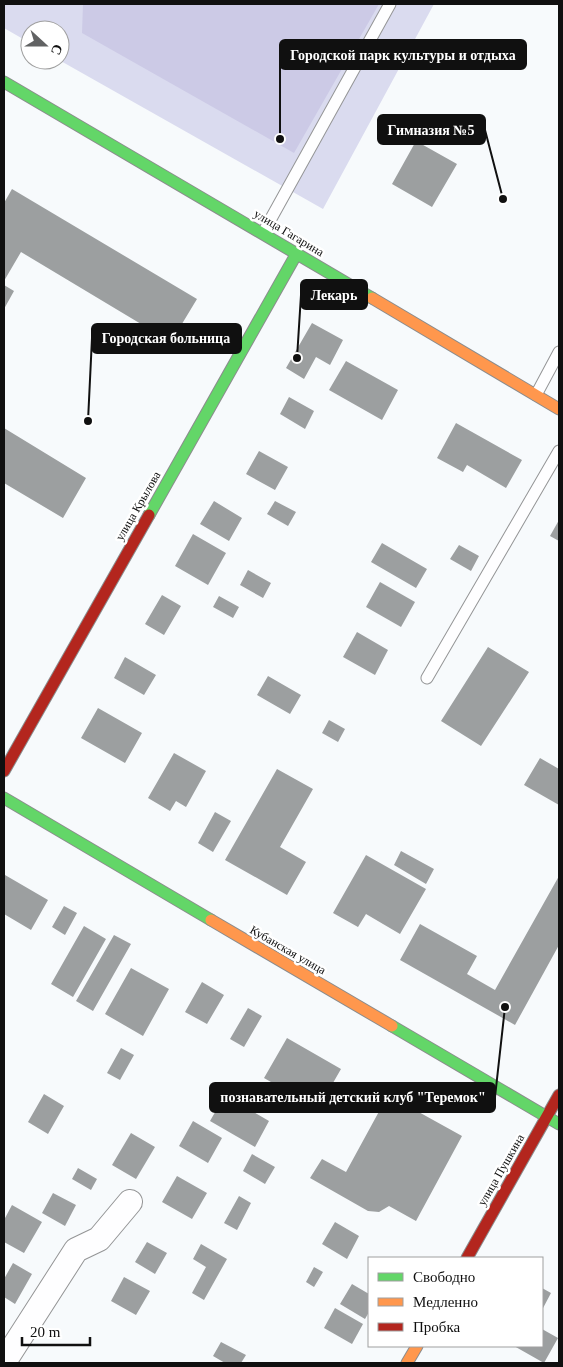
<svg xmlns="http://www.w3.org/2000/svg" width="563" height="1367" viewBox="0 0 563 1367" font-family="'Times New Roman',serif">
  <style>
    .green { fill: #dadbef }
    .forest { fill: #cccae6 }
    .building { fill: #9c9fa0 }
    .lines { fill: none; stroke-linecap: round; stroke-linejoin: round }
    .lane-casing { stroke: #949596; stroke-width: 13 }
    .street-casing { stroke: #949596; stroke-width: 26 }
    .fast-casing { stroke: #8b8c8d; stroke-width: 13 }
    .slow-casing { stroke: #8b8c8d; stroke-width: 13 }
    .jam-casing { stroke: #8b8c8d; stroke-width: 13 }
    .lane { stroke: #fefeff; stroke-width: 11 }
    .street { stroke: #fefeff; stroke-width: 24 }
    .fast { stroke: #63d668; stroke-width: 11 }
    .slow { stroke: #ff974d; stroke-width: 11 }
    .jam { stroke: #b3261e; stroke-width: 11 }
    .labels { text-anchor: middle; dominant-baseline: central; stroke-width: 5; stroke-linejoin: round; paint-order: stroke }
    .street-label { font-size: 12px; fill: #101010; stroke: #fff }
    .leader { fill: none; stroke: #101010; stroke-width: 2 }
    .callout-dot { fill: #101010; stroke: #fff; stroke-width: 2 }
    .callout { fill: #101010; stroke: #101010; stroke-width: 2 }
    .callout-label { font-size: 14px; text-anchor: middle; font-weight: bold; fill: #fff }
  </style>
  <rect width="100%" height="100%" fill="#f7fafc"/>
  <path class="green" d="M4,4H434L323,209L59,60L60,30H30V43L4,28Z"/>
  <path class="forest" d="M83,4H379L294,153L82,33Z"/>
  <path class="building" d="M416,141L457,164L432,207L392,184Z
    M12,189L197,299L171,342L21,252L4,281V203Z
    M4,285L14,291L4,309Z
    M312,323L343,340L330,365L316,357L304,379L286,368Z
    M346,361L398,390L382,420L329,390Z
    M289,397L314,411L305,429L280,414Z
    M456,423L522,460L506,488L467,465L463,472L437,458Z
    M4,428L86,478L63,518L4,483Z
    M259,451L288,467L275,490L246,474Z
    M214,501L242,518L229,541L200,524Z
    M275,501L296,512L288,526L267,514Z
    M559,520V541L550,536Z
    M193,534L226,553L208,585L175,566Z
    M382,543L427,569L416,588L371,562Z
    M459,545L479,556L471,571L450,559Z
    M248,570L271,583L263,598L240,585Z
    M380,582L415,602L401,627L366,607Z
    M162,595L181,606L164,635L145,624Z
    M219,596L239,607L233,618L213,607Z
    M357,632L388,650L375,675L343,657Z
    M488,647L529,672L481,746L441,721Z
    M125,657L156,675L144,695L114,678Z
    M268,676L301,695L290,714L257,695Z
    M98,708L142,733L125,763L81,738Z
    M329,720L345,729L338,742L322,733Z
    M174,753L206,771L186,807L176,801L170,811L148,798Z
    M540,758L559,769V805L524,785Z
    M277,769L313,789L280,847L306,862L287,895L225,860Z
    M215,812L231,821L213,852L198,843Z
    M401,851L434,869L426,884L394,865Z
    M366,855L426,889L400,934L366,914L358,927L333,913Z
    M5,875L48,900L31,930L4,914V878Z
    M559,876V945L515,1025L400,960L420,924L477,956L467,974L495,990Z
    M64,906L77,913L65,935L52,927Z
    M84,926L106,939L73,997L51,984Z
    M114,935L131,944L93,1011L76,1001Z
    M131,968L169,989L143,1036L105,1014Z
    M202,982L224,995L207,1024L185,1012Z
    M248,1008L262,1016L244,1047L230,1039Z
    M287,1038L341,1069L318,1109L264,1078Z
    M121,1048L134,1055L120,1080L107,1073Z
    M44,1094L64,1106L48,1134L28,1122Z
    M225,1095L269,1121L255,1147L210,1121Z
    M388,1095L462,1136L416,1221L389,1206L379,1212L368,1211L310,1178L322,1159L346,1172Z
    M193,1121L222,1138L208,1163L179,1146Z
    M131,1133L155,1147L136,1179L112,1165Z
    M252,1154L275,1167L265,1184L243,1171Z
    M78,1168L97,1179L91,1190L72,1179Z
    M177,1176L207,1193L192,1219L162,1202Z
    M53,1193L76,1205L65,1226L42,1213Z
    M239,1196L251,1203L237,1230L224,1223Z
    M12,1205L42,1222L24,1253L4,1242V1220Z
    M335,1222L359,1236L347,1259L322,1244Z
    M147,1242L167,1253L155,1274L135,1262Z
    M201,1244L227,1259L204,1300L192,1293L206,1267L193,1259Z
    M13,1263L32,1274L15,1304L4,1297V1279Z
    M314,1267L323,1272L314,1287L306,1282Z
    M124,1277L150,1291L136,1315L111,1301Z
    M352,1284L369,1294V1312L365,1319L340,1304Z
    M542,1288L551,1293L542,1310Z
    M335,1308L363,1324L352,1344L324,1328Z
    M542,1329L558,1338L544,1363L514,1346H542Z
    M221,1342L246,1355L241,1363H225L213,1356Z"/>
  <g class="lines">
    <g class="lane-casing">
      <path id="lane" d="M263,233L390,4
        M536,395L559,352
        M427,678L559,451"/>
    </g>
    <g class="street-casing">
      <path id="street" d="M4,1362L76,1250L99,1239L130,1202"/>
    </g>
    <g class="fast-casing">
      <path id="fast" d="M4,82L372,298
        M149,515L297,253
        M4,798L211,920
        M392,1026L559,1124"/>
    </g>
    <g class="slow-casing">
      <path id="slow" d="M372,298L559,409
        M211,920L392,1026
        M407,1363L417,1346"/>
    </g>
    <g class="jam-casing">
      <path id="jam" d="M4,771L149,515
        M467,1258L559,1095"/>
    </g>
    <use href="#lane" class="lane"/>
    <use href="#street" class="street"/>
    <use href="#fast" class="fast"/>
    <use href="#slow" class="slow"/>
    <use href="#jam" class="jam"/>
  </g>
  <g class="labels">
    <g class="street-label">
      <text transform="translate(289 233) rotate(31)">улица Гагарина</text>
      <text transform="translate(138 506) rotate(-60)">улица Крылова</text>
      <text transform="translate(288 950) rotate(30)">Кубанская улица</text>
      <text transform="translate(501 1170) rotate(-60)">улица Пушкина</text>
    </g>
  </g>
  <path class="leader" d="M280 139L280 55M503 199L485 130M297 358L301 295M88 421L92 338M505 1007L495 1097"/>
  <g class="callout-dot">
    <circle cx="280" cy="139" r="5"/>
    <circle cx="503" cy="199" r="5"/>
    <circle cx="297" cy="358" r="5"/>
    <circle cx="88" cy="421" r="5"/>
    <circle cx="505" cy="1007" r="5"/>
  </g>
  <g class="callout">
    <rect x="280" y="40" width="246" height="29" rx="5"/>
    <rect x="378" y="115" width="107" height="29" rx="5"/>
    <rect x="301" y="280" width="66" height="29" rx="5"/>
    <rect x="92" y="324" width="149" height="29" rx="5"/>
    <rect x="210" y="1083" width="285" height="29" rx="5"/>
  </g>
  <g class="callout-label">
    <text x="403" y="60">Городской парк культуры и отдыха</text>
    <text x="431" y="135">Гимназия №5</text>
    <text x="334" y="300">Лекарь</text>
    <text x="166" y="343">Городская больница</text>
    <text x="353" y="1102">познавательный детский клуб "Теремок"</text>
  </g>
  <rect width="563" height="1367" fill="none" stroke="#101010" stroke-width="10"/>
  <rect x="368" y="1257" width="175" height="90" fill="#ffffff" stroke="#9f9f9f"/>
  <rect x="378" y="1273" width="25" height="8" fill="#63d668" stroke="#9f9f9f"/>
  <text x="413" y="1282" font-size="15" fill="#101010">Свободно</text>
  <rect x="378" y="1298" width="25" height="8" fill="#ff974d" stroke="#9f9f9f"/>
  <text x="413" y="1307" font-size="15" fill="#101010">Медленно</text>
  <rect x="378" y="1323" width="25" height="8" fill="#b3261e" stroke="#9f9f9f"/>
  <text x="413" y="1332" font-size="15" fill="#101010">Пробка</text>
  <g transform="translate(45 45) rotate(111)"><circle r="24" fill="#ffffff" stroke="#9f9f9f"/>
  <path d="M0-4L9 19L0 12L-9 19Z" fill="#616263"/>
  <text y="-8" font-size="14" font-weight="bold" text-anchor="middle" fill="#101010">С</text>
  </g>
  <path d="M22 1337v8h68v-8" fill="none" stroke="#101010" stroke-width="2.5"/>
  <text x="30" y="1337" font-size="15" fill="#101010" stroke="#ffffff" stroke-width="4" paint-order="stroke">20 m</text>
</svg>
